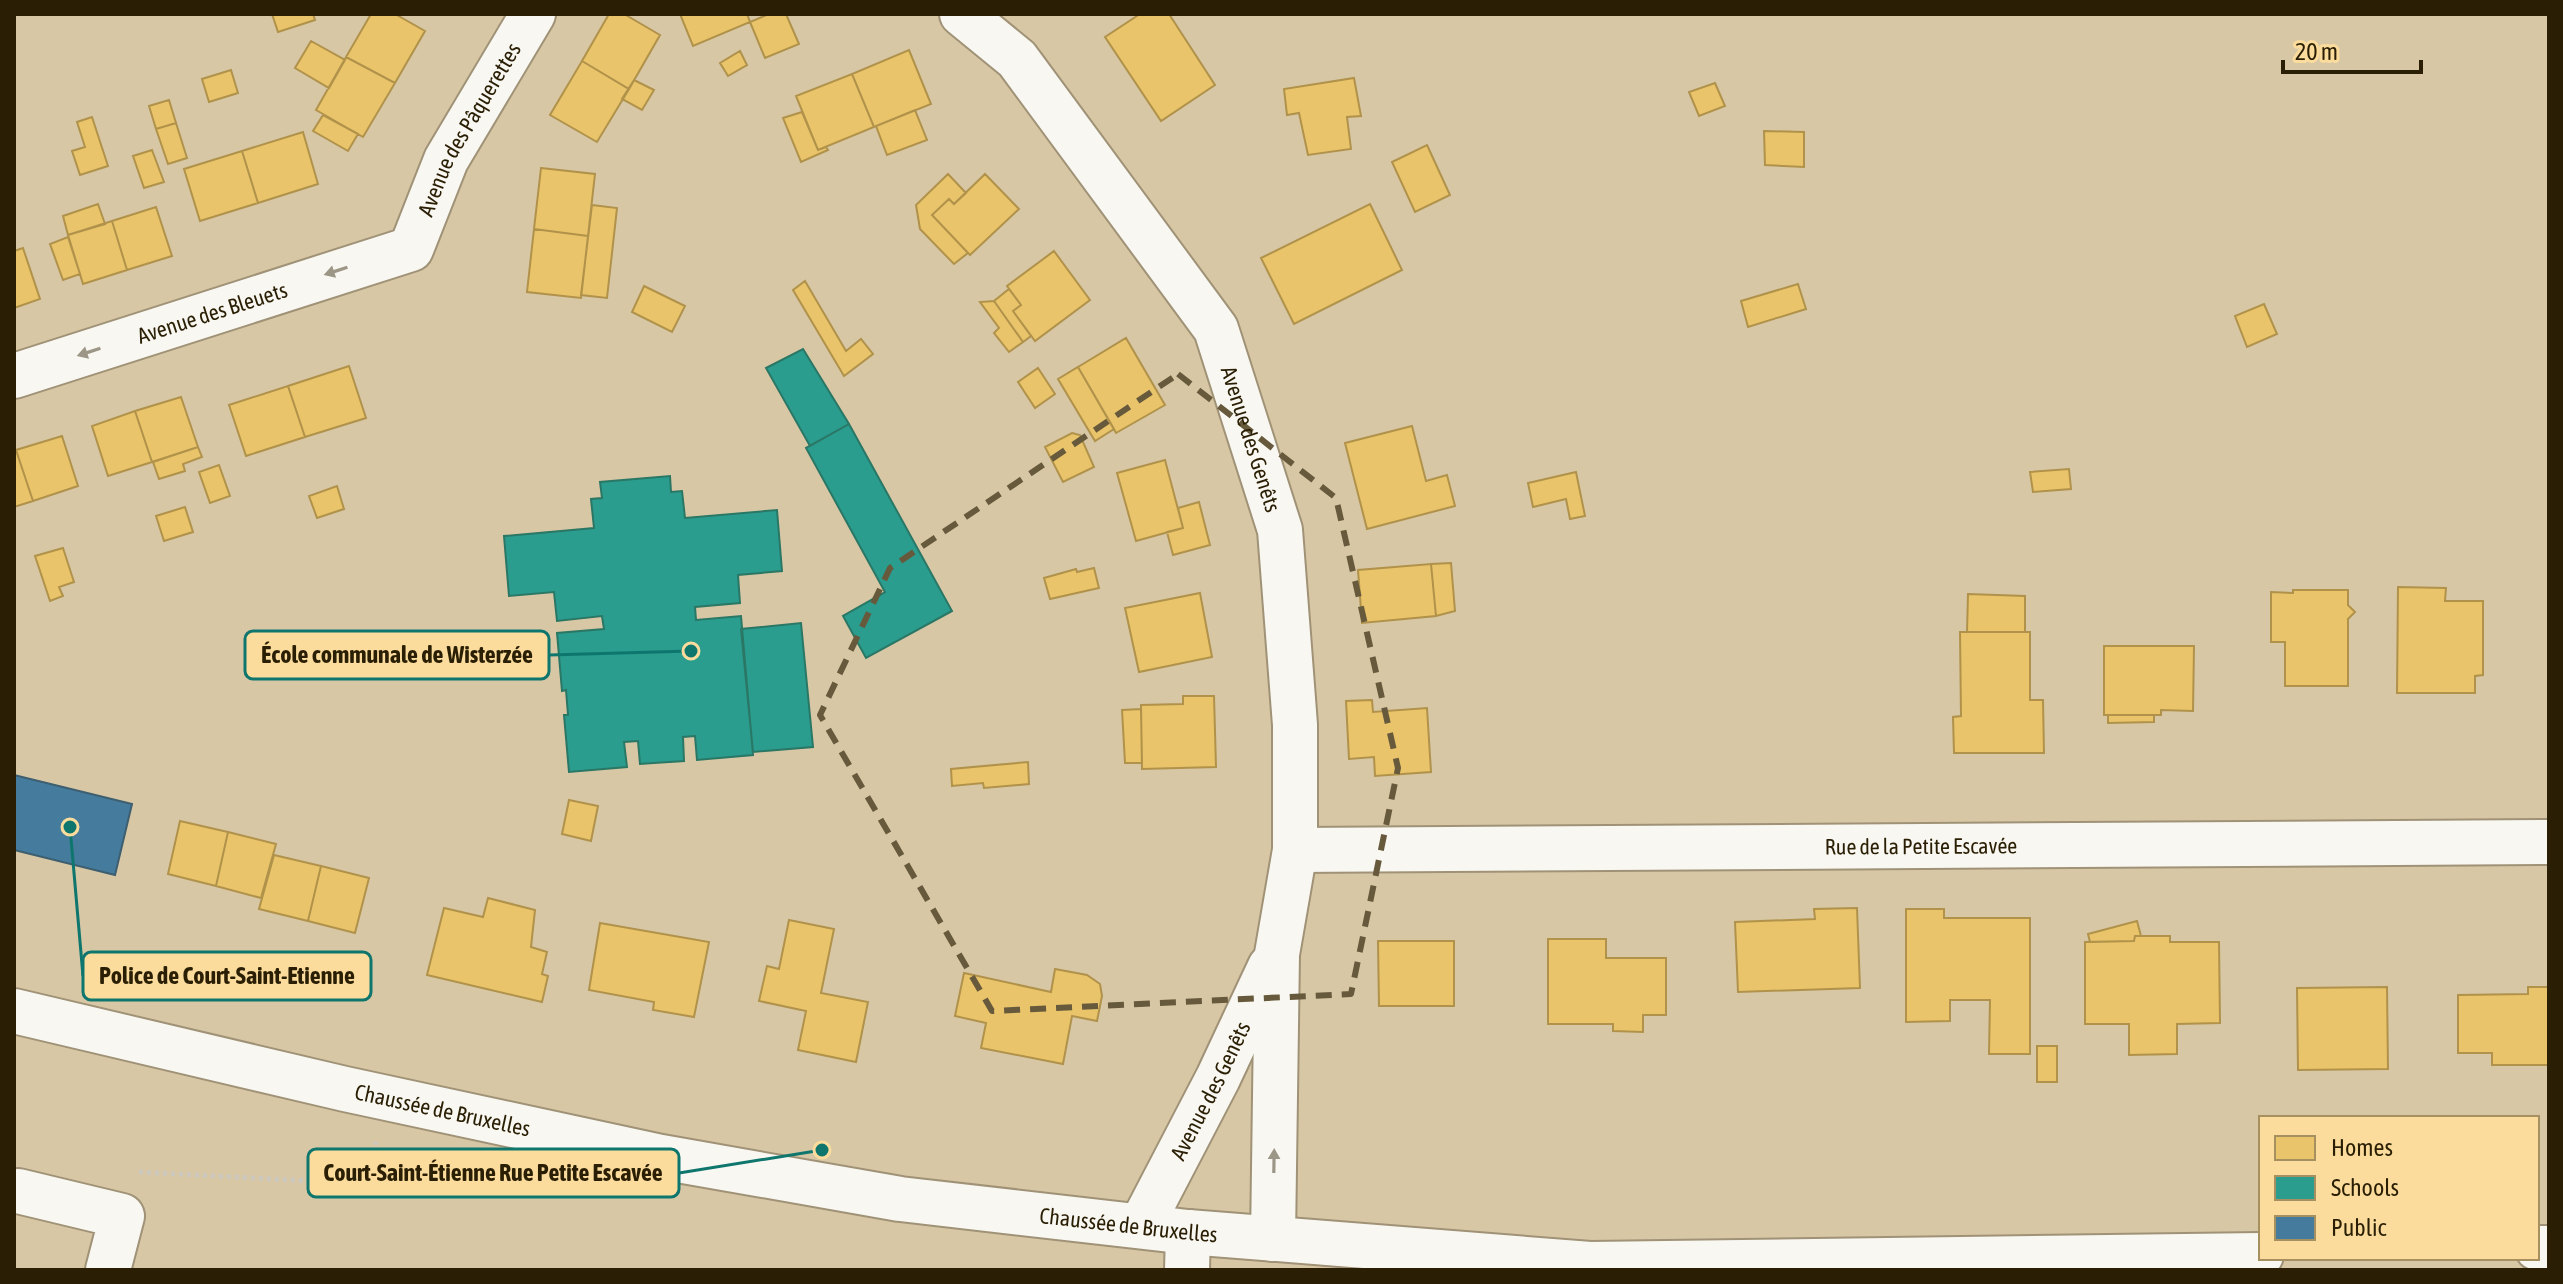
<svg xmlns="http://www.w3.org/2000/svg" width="2563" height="1284" viewBox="0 0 2563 1284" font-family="'Asap Condensed',sans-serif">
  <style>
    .homes { fill: #e9c46a; stroke: #b0924b; stroke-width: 2 }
    .schools { fill: #2a9d8f; stroke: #2a7765; stroke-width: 2 }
    .public { fill: #457b9d; stroke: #3d5f6f; stroke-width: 2 }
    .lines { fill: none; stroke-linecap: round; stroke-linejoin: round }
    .minor-casing { stroke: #9f9276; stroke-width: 48 }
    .major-casing { stroke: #9f9276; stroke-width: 48 }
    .path { stroke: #cdc8be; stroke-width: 5; stroke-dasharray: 4 4; stroke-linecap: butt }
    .minor { stroke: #f9f7f2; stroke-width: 44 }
    .major { stroke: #f9f7f2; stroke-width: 44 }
    .oneway { fill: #9c9687 }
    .marked { fill: none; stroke: #675a3c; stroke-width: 6; stroke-dasharray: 16 10; stroke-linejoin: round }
    .labels { text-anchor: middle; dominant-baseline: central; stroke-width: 8; stroke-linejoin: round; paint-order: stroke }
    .street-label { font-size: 22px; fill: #2a1f04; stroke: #fbdc9c }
    .leader { fill: none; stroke: #0f766e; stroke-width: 3 }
    .callout-dot { fill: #0f766e; stroke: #fbdc9c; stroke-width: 3 }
    .callout { fill: #fbdc9c; stroke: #0f766e; stroke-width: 3 }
    .callout-label { font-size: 24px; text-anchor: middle; font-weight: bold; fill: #2a1f04 }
  </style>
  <rect width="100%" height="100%" fill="#d8c7a5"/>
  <path class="homes" d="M272,14H313L315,20L278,32Z
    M371,14H395L425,31L395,83L346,57Z
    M609,14H624L660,35L629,89L582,61Z
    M680,14H747L750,22L693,46Z
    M769,14H786L799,44L765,58L750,22Z
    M1140,14H1169L1215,85L1161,121L1105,37Z
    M311,41L345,60L329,88L295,68Z
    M909,50L931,104L874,127L852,74Z
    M740,51L747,65L728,76L720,63Z
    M346,57L395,83L363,137L316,110Z
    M582,61L629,89L597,142L550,115Z
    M231,70L238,93L209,102L202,79Z
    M852,74L874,127L818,150L796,96Z
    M1354,78L1361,116L1347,117L1351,149L1308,155L1299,113L1287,115L1284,89Z
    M634,80L654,90L642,110L622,99Z
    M1715,83L1725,106L1699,116L1689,92Z
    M169,100L176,123L156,129L149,106Z
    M915,110L927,140L887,155L876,126Z
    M802,112L818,150L826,147L828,150L801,162L783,118Z
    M323,115L358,134L348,151L313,131Z
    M92,117L108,166L80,175L72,151L85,147L77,122Z
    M176,123L187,158L168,164L156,129Z
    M1764,131L1804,132V167L1765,165Z
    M303,132L318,184L258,203L242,151Z
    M1427,145L1450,195L1415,212L1392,162Z
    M152,150L164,182L144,188L133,156Z
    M242,151L258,203L200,221L184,169Z
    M541,168L595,174L588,236L534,229Z
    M948,174L966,193L954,204L949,199L932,215L968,253L954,264L920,229L916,205Z
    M985,174L1019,209L970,255L932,215L949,199L954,204Z
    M98,204L105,224L68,235L63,216Z
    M1370,204L1402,270L1294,324L1261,258Z
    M592,205L617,208L607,298L581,295Z
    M156,207L172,256L127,270L112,221Z
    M112,221L127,270L83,284L68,235Z
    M534,229L588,236L581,298L527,292Z
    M68,237L80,274L63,280L50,244Z
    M23,248L40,299L14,308V251Z
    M1054,251L1090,300L1035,341L1013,311L1021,305L1007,286Z
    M805,281L846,351L861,339L873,354L844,376L793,290Z
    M1798,284L1806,309L1748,327L1741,301Z
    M644,286L685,306L672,332L632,312Z
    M1009,289L1021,305L1013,311L1031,336L1023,342L994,301Z
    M994,301L1023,342L1009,352L994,333L999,328L980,302Z
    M2264,304L2277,334L2247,347L2235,316Z
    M1126,338L1165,405L1116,433L1078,367Z
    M349,366L366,418L305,437L288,386Z
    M1078,367L1114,429L1095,441L1058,379Z
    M1038,368L1055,394L1035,408L1018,382Z
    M288,386L305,437L246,456L229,405Z
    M181,397L198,447L152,462L135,411Z
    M135,411L152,462L108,476L92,426Z
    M1412,426L1426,481L1447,475L1455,506L1367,529L1345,443Z
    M1072,433L1080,435L1094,467L1063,482L1045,447Z
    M62,436L78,486L33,501L16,450Z
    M198,447L202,457L183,464L185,471L159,479L153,462Z
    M16,450L33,501L14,507V451Z
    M1165,460L1183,528L1136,541L1117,473Z
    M219,465L230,496L210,503L199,472Z
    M2069,469L2071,489L2033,492L2030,472Z
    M1576,472L1585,516L1570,519L1566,499L1533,507L1528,483Z
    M337,486L344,509L317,518L309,496Z
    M1199,502L1210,545L1173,555L1167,532L1183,528L1178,508Z
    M185,507L193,532L164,541L156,516Z
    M63,548L74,582L59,587L63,596L50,601L35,556Z
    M1451,563L1455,611L1436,616L1431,564Z
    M1431,564L1436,616L1362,623L1358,570Z
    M1094,568L1099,588L1050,599L1044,578L1076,569L1077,572Z
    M2398,587L2446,588L2445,601H2483V675L2475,676V693H2397Z
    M2293,590H2348V605L2355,612L2348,619V686H2285V642H2271V592L2293,593Z
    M1200,593L1212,657L1139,672L1125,608Z
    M1968,594L2025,596V632H1967Z
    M1960,632H2030V700H2043L2044,753H1954L1953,717L1961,716Z
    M2104,646H2194L2193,711L2161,710V715H2104Z
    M1183,696H1214L1216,767L1142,769L1141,705L1183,704Z
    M1372,700L1373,712L1427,708L1431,772L1375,776L1374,757L1349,759L1346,701Z
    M1141,709L1142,763H1125L1122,710Z
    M2108,715H2154V722L2108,723Z
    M1028,762L1029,784L984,788L983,783L952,786L951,769Z
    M569,800L598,806L591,841L562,834Z
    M180,821L228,832L216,886L168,874Z
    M228,832L276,844L261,898L216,886Z
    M274,855L321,866L308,921L259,909Z
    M321,866L369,878L355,933L308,921Z
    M488,898L535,910L531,947L547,952L542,974L548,976L542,1002L427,975L444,908L483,917Z
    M1857,908L1860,988L1738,992L1735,922L1815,919L1814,909Z
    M1906,909H1944V918H2030V1054H1989L1990,1000H1950V1021L1906,1022Z
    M789,920L834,929L821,993L868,1002L856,1062L798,1050L806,1011L759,1001L767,966L779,969Z
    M2137,921L2141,936H2135L2134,941L2090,942L2088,934Z
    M600,923L709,942L694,1017L653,1010L654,1002L589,990Z
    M2135,936H2170V942H2219L2220,1023L2177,1024V1054L2129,1055V1024H2085V942L2134,941Z
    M1548,939H1606V958H1666V1015H1643V1032L1613,1031V1024H1548Z
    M1378,941H1454V1006H1379Z
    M1055,969L1087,975L1100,984L1102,996L1097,1021L1072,1016L1063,1064L981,1048L986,1023L955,1016L964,973L1051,992Z
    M2387,987L2388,1069L2298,1070L2297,988Z
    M2528,987H2549V1065H2492V1053H2458V995L2528,994Z
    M2037,1046H2057V1082H2037Z"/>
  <path class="schools" d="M803,349L849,424L810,446L766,368Z
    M849,424L952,611L866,658L843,616L885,592L806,448Z
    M670,476L671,492L682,491L685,518L777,510L782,571L738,575L740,603L695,607L696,620L741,616L753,755L697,760L695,736L683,737L684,761L640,764L638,741L624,742L627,767L569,772L564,715H568L566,690L562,691L557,633L604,629L602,616L557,621L554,592L509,596L504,536L594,528L591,499L602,498L600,482Z
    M801,623L813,747L753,752L741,629Z"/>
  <path class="public" d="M14,775L132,804L115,875L14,850Z"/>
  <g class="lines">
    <g class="minor-casing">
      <g id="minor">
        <path id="s1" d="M962,14L1017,59L1216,329L1280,530L1295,725V850L1277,954L1273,1239"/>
        <path id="s2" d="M14,376L411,249L446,160L533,14"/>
        <path id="s3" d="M1295,850L2549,842"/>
        <path d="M18,1191L122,1216L108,1270"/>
        <path id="s4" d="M1141,1226L1218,1078L1270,967"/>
        <path d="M1187,1270L1188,1232"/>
      </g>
    </g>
    <g class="major-casing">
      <g id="major">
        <path id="s5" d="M14,1011L345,1089L661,1157L900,1199L1188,1232L1590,1264L2261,1255"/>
        <path d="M2537,1248H2549"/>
      </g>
    </g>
    <path class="path" d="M139,1172L329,1182L372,1163L376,1142"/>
    <use href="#minor" class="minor"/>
    <use href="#major" class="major"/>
  </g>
  <defs><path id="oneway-solid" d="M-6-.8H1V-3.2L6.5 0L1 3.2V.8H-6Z" transform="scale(2)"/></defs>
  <g class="oneway">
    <use href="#oneway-solid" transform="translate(336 271) rotate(162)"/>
    <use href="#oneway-solid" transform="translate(89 352) rotate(162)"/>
    <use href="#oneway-solid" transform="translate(1274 1161) rotate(-89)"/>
  </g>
  <path class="marked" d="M1178,374L1336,498L1398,768L1351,994L992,1011L820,715L890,568Z"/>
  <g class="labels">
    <g class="street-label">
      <text stroke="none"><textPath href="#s2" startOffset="550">Avenue des Pâquerettes</textPath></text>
      <text stroke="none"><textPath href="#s2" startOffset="208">Avenue des Bleuets</textPath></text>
      <text stroke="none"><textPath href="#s1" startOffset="522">Avenue des Genêts</textPath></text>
      <text stroke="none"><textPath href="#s3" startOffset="626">Rue de la Petite Escavée</textPath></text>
      <text stroke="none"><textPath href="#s4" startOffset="152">Avenue des Genêts</textPath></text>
      <text stroke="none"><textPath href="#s5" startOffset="440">Chaussée de Bruxelles</textPath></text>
      <text stroke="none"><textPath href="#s5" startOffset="1136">Chaussée de Bruxelles</textPath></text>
    </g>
  </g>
  <path class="leader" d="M691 651L549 655M70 827L83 976M822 1150L679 1173"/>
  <g class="callout-dot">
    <circle cx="691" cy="651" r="8"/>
    <circle cx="70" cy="827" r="8"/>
    <circle cx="822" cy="1150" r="8"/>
  </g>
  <g class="callout">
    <rect x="245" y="631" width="304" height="48" rx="8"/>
    <rect x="83" y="952" width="288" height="48" rx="8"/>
    <rect x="308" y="1149" width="371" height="48" rx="8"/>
  </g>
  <g class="callout-label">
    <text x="397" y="663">École communale de Wisterzée</text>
    <text x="227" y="984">Police de Court-Saint-Etienne</text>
    <text x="493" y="1181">Court-Saint-Étienne Rue Petite Escavée</text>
  </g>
  <rect width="2563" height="1284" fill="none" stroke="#2a1f04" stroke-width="32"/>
  <rect x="2259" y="1116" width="280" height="144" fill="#fbdc9c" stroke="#a7905f" stroke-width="2"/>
  <rect x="2275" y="1136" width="40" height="24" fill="#e9c46a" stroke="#a7905f" stroke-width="2"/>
  <text x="2331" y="1156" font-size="24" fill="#2a1f04">Homes</text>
  <rect x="2275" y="1176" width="40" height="24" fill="#2a9d8f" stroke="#a7905f" stroke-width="2"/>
  <text x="2331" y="1196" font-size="24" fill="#2a1f04">Schools</text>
  <rect x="2275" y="1216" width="40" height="24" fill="#457b9d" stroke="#a7905f" stroke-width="2"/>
  <text x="2331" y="1236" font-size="24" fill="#2a1f04">Public</text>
  <path d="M2283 60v12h138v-12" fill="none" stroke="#2a1f04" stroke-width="4"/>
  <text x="2295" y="60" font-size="24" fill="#2a1f04" stroke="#fbdc9c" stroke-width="6" paint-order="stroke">20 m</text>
</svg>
